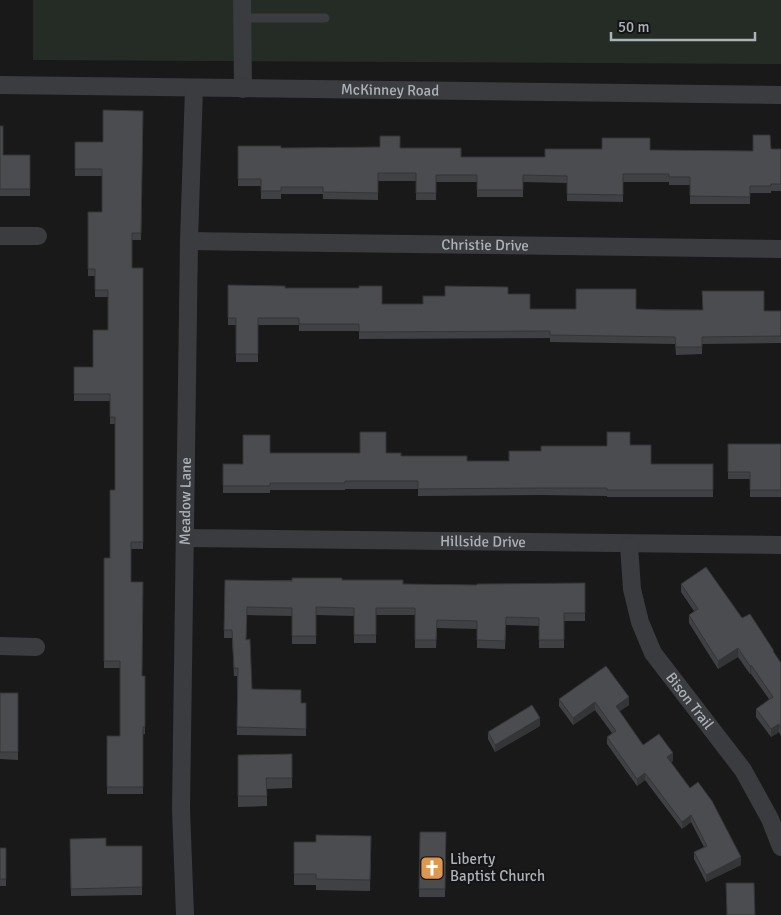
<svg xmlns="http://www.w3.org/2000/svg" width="781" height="915" viewBox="0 0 781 915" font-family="Signika,sans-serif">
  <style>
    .green { fill: #252c25 }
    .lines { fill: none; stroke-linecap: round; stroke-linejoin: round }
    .lane { stroke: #3a3c3f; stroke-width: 9 }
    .street { stroke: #3a3c3f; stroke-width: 18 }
    .wall { fill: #404144 }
    .shaded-wall { fill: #343537 }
    .building { fill: #4b4c4f; stroke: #343537 }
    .labels { text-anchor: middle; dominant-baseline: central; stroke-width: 4; stroke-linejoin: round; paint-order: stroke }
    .street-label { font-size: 15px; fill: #acb2b8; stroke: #141415 }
    .poi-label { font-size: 15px; fill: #acb2b8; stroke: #141415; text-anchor: start }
  </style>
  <rect width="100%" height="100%" fill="#19191a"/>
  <path class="green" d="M33,0H781V64L33,60Z"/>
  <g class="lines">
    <path class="lane" d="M242,18H325"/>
    <g class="street">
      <path d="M242,0L243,89"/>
      <path id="s1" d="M0,85L781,95"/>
      <path d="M0,236H38"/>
      <path id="s2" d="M189,241L781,249"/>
      <path id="s3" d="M185,538L781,545"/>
      <path id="s4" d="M629,545L632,589L640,622L653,653L743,770L770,819L781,847"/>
      <path d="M0,646L36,647"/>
      <path id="s5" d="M185,915L181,809L189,241L194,88"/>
    </g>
  </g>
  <path class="wall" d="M143,111L141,240H132V268H143V549H131V582L142,676H145V734H143V794H107V736H120V668H104V558H110L115,490V424H110V401H74V367H93L108,330V297H95V276H88V212H102V176H75V142H103Z
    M0,126L3,155H30V196H0Z
    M238,146L281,148H400L461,157H545L650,150L753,151L771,149H781V191H771V193H750V204H690V185H669V182H623V202L567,201V183L523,182V197H477V182H436V200H416V181H378V200L323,199V194H281V199H261V186H238Z
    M228,285L285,288L382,304H423L445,296L508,294L530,309H636L781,311V343L702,344V354L676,355L675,344L550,342V338L359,339V331H299V325H258V362H236V325H228Z
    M728,444H781V497H750V479H728Z
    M630,445L651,464H713V497H607V496L541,495L418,496V489H345V490H270V493H223V464H243L270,453H386L401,456L467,461H509L541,451L607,446Z
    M225,580H342L403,584L477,585L585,583V621H564V648H539V626L506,625L505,649L477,648V629L437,628L436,648H415V615H376V643H354V616L316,615V644H292V616L247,615L246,640L252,689L301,703H306V736L237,735V676H234L232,638H224Z
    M681,584L742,618L774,653L781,663V736L779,732L771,737L756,717V709L769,699L751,674H750L738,657L718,669L689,623V615L694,611L681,592Z
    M0,693H18V760L0,759Z
    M559,699L629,705L619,711L643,745L673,761L671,762L741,865L706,882L694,859V852L704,847L691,822L682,829L645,780L637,786L607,744V737L612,733L595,710L573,725L559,706Z
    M540,726L495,752L488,739V732Z
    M292,754V788L267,789V806L238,807V755Z
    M420,832H446L445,897H419Z
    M371,836L370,891L316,890V885H294V842H316Z
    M70,839L106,846H142V895L71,896Z
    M0,848H6V886H0Z"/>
  <path class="shaded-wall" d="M738,648V657L718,669V661Z
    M751,665V674H750V666Z
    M629,697V705L616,714V706Z
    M595,702V710L573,725V718Z
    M540,718V726L495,752V745Z
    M779,724V732L771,737V729Z
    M673,753V761L667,765V757Z
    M645,773V780L637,786V779Z
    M691,815V822L682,829V822Z
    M741,857V865L706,882V875Z"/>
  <path class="building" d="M103,110L143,111L141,233H132V268H143V542H131V582H143L142,676H145V727H143V787H107V736H120V661H104V558H110V490H115V417H110V394H74V367H93V330H108V290H95V269H88V212H102V169H75V142H103Z
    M0,126H3V155H30V189H0Z
    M753,135H770L771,149H781V184H771V186H750V197L690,196V177H669V174H623V195L567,194V176L523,175V190H477V175H436V193H416V173H378V193L323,192V187H281V191H261V179H238V146H281V148L380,147V136H400V148H461V157H545V149H602V138H650V150L753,151Z
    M228,285L285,286V288H359V286H382V304H423V296H445V286L508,287V294H530V309H576V289H636V309L662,310H703L702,291H764V311H781V336L702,337V347H676L675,337L550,335V331L359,332V324H299V318H258V354H236V318H228Z
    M360,432H386V453H401V456H467V461H509V451H541V446H607V432H630V445H651V464H713V490H607V488H541L418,489V481H345V483H270V486H223V464H243V435H270V453H360Z
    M728,444H781V490H750V472H728Z
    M706,567L742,618L750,614L774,651H773L781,663V728L779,724L771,729L756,709L773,697L751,665L750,666L738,648L718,661L689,615L698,609L681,584Z
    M292,578H342V580H403V584L477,585V584L585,583V613H564V640H539V618L506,617L505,641L477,640V621L437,620L436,640H415V608H376V635H354V608L316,607V636H292V608L247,607L246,640L250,639L252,689L301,690V703H306V729L237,727L238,668H234L232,630H224L225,580L292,581Z
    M606,666L629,697L616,706L643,745L659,734L673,753L667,757L690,788L698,782L712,801L741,857L706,875L694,852L707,846L691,815L682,822L645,773L637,779L607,737L616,731L595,702L573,718L559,699Z
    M0,693H18V752H0Z
    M532,705L540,718L495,745L488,732Z
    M292,754V778H266L267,796H238V755Z
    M420,832H446L445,889H419Z
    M316,835L371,836L370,880L316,879V874H294V842H316Z
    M106,838V846H142V887L71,889L70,839Z
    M0,848H6V879H0Z
    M726,883H754L755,915H727Z"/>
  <defs>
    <g id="church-square" transform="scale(1.25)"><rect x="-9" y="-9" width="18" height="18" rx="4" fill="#de984d" stroke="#141415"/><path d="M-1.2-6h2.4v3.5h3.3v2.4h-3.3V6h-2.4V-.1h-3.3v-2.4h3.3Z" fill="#fff"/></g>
  </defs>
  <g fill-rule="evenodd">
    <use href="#church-square" x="432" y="868"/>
  </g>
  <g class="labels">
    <g class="street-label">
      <text stroke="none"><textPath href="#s1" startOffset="390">McKinney Road</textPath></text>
      <text stroke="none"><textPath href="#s2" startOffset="296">Christie Drive</textPath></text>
      <text stroke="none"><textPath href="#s5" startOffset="414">Meadow Lane</textPath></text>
      <text stroke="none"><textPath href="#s3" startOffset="298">Hillside Drive</textPath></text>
      <text stroke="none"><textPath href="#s4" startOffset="172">Bison Trail</textPath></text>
    </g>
    <g class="poi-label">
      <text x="450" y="859">Liberty<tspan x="450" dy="17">Baptist Church</tspan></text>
    </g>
  </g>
  <path d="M611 32v8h144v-8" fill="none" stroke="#acb2b8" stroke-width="2.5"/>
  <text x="618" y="32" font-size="15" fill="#acb2b8" stroke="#141415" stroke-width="4" paint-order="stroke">50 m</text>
</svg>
